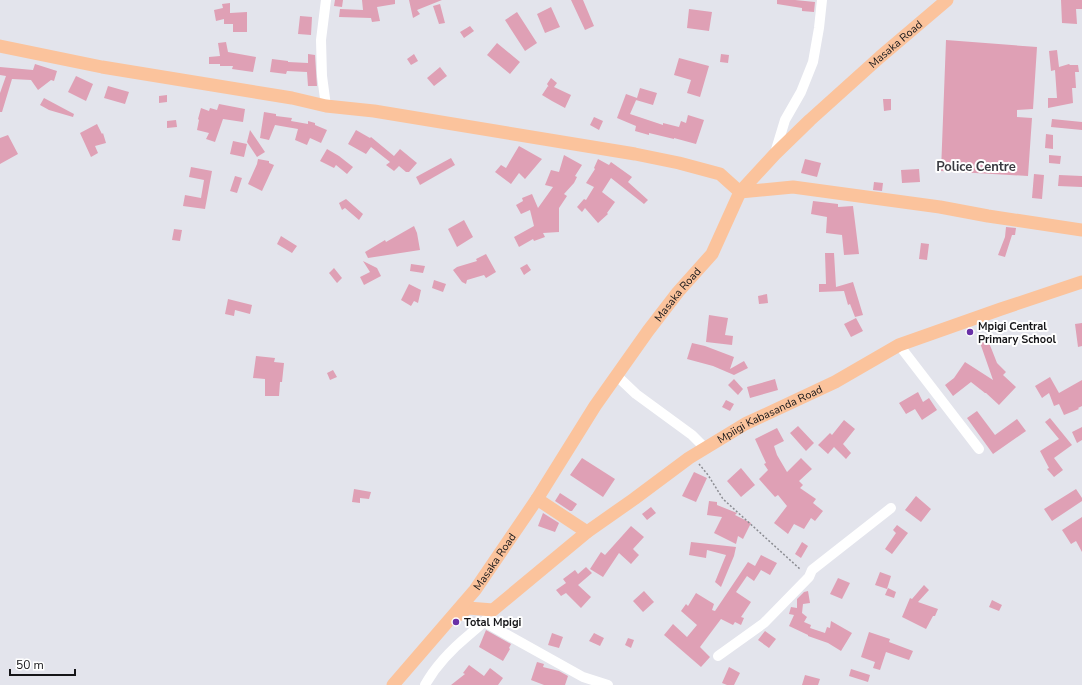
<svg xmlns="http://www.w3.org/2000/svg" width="1082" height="685" viewBox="0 0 1082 685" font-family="'Nunito Sans',sans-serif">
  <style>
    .building { fill: #dfa0b5 }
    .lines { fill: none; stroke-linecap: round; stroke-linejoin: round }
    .path { stroke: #8b8c92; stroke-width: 1.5; stroke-dasharray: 2 2; stroke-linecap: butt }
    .minor { stroke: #fff; stroke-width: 10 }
    .major { stroke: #fbc39c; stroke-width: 13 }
    .poi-dot { fill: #6830a7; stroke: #fff; stroke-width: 1.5 }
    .labels { text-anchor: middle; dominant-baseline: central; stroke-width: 4; stroke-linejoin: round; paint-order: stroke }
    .street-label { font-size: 11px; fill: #151518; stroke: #fff }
    .poi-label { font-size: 11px; font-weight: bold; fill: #151518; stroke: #fff; text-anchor: start }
    .quarter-label { font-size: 13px; font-weight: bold; fill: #393a40; stroke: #fff }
  </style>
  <rect width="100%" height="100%" fill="#e3e4ec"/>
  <path class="building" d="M335,0H343L342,7L334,6Z
    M362,0H395V4L377,7L380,21L372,22L371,18L339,17L340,9L363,10Z
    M409,0H442L417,10L420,14L413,18Z
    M571,0H583L594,26L585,30Z
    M777,0H795L815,2L814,12L802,11V8L777,4Z
    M1061,0H1082V9H1076L1077,24L1062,23Z
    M230,3V13L247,12V32H233V24H224V19L216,21L214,10L223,8L222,4Z
    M440,4L445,23L439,24L433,6Z
    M551,7L560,27L545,33L537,14Z
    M689,9L712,12L709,31L687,28Z
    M517,12L537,43L525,51L505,20Z
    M300,16L312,17L311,35L298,34Z
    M470,26L474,31L464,38L460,32Z
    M946,40L1037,47L1033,109L1017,110V117L1032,118L1028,176L941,171Z
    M226,42L228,52L256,57L253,72L232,69L233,66H220V64H209V57L220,56L218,43Z
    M497,43L520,62L510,74L487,55Z
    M1057,50L1059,67L1069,64L1070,65H1078L1079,72H1075L1076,88H1072L1073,103L1048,108V98H1057L1055,70L1051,71L1049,51Z
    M308,54L315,55L317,86H308L307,72L287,71L286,74L270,72L272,59L288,61V62L308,63Z
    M414,54L418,61L411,65L407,59Z
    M721,54L729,55L728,63L720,62Z
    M679,58L709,66L700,97L687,93L691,80L674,75Z
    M35,64L57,71L54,81L51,80L38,90L31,80L12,79L2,112H0V93L6,76L0,75V67L33,70Z
    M440,67L447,76L434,86L427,78Z
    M76,76L93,84L86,101L68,92Z
    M551,78L557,83L554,87L571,95L565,108L552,101L542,95L548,86L549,87L547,84Z
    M108,86L129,92L125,104L104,98Z
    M640,88L657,93L653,105L636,100L637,98L630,114L663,125V123L679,127L681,121L686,123L688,115L704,120L696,144L674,138V139L649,133V135L635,131L636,126L617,118L626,94L637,98Z
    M167,95V102L159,103V96Z
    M44,98L74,114L73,117L49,110L40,105Z
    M883,99H891V110L884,111Z
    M219,104L245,109L243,122L223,119L215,142L206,139L209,133L197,130L199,120L198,119L201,108L209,111L210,108L217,110Z
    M264,112L276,114V116L292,118L291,121L308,124V121L315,123V125L327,130L321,143L310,138L307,145L295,140L298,129L275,125L269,140L260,138Z
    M594,117L603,121L599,130L590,125Z
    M1052,119L1082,122V130L1051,127Z
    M176,120L177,127L167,128V121Z
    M97,124L102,134L103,133L106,143L95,146L98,153L91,157L80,133Z
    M250,130L265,152L257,157L247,142Z
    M356,130L370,138L371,137L394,156L400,149L417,163L409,172H406L399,166L394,171L386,165L390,162L371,147L366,154L348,144Z
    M1046,134L1053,135V149L1045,148Z
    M8,135L18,154L0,164V138Z
    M233,141L247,144L244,157L230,154Z
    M519,146L542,159L525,179L519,173L511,184L495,172L501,165L506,168Z
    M327,149L339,156L353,167L347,174L336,165L334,168L320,161Z
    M564,155L582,165L575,176L577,177L574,183L564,194L567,196L559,208V232L543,233L545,237L534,241L533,239L519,247L514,237L534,226L530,210L521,214L516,205L523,201L522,198L532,194L538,208L553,187L545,185L551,170L559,172Z
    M1049,155L1061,156L1060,164L1049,163Z
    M451,158L455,165L420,185L416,177Z
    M258,159L269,161V163L274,165L262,191L248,184L257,164Z
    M598,159L609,165L611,162L632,177L628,182L648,200L644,204L611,178L602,192L615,202L607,213L608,214L598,223L585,208L582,212L577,207L584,199L586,200L594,187L586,183L595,169L594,168Z
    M805,159L821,163L817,177L801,173Z
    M191,167L212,171L205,209L183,206L185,195L201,198L204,180L189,177Z
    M919,169L920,182L902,183L901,170Z
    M1034,174L1044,175L1042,199L1032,198Z
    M1059,175L1082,176V187L1058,186Z
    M235,176L242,178L237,193L230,191Z
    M874,182L883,183L882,191L873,190Z
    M346,199L363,214L359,220L345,208L342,210L339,203Z
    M813,201L838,204V207L853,206L859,254L844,255L842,235L826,233L827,217L811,214Z
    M464,220L473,237L457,247L448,229Z
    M414,226L417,233L420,250L368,258L365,252L385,240L386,242Z
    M1006,227L1016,228L1015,235H1012L1005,257L998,255L1005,237Z
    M174,229L182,230L180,241L172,240Z
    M281,236L297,246L292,253L277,244Z
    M921,243L929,244L927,260L919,259Z
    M825,253H834L836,287L853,282L863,315L855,317L850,304L848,305L844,291L819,292V284H826Z
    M486,254L496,272L486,278L484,275L467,280L466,284L462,282L453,270L457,267L477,261L476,259Z
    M363,261L377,268L381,276L364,285L360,277L370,272Z
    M411,264L425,266L423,273L410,271Z
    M527,264L531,270L524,275L520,268Z
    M334,268L342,278L337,283L329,273Z
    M434,280L446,284L443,292L432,288Z
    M409,284L421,290L418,303L414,301L411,306L401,300Z
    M767,294L768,303L759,304L758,296Z
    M228,299L252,305L250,314L235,310L234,316L225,314Z
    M709,315L728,318L725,335L733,336L732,345L706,342Z
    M856,318L863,331L851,337L844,324Z
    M1082,323V346L1078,347L1075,324Z
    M986,335L997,363L1006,372L1003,375L1016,387L999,405L986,393H985L971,382L953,396L945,385L954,378L965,362L993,380L978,337Z
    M692,343L705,346L734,357L730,369L744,361L748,368L734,375L713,366L687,359Z
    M256,356L275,358L274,362L284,363L282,382H280L279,396H265V379L253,378Z
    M333,370L337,377L330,380L327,373Z
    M1050,377L1059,393L1082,380V406L1078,408L1079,409L1064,415L1059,404L1054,406L1049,393L1042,398L1035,386Z
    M734,379L743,389L738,395L728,385Z
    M775,379L778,390L750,398L747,387Z
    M918,392L923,402L929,398L937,410L922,420L915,409L906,414L899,403Z
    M726,400L734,404L730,411L722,407Z
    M977,411L995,435L1017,419L1026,431L993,454L967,418Z
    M1050,418L1072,445L1054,458L1063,470L1054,477L1047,469L1049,468L1040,451L1059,439L1045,422Z
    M844,420L855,429L843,444L851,453L846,459L834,447L828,454L818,445L830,433L832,435Z
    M798,426L814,443L806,451L790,433Z
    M1082,427V440L1077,443L1072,432Z
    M777,428L784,441L774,446L777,455L787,472L801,458L812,469L799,481L803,485L800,488L816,499L813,503L823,511L815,521L811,518L804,529L794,524L788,534L774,523L787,506L778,495L775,497L759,479L768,470L764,464L766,463L755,439Z
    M582,458L615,479L603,497L570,475Z
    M741,468L755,485L741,497L727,481Z
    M694,472L707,478L696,502L682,496Z
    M354,489L371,492L369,499L360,498V503L352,502Z
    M1076,489L1082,498V501L1052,521L1044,509Z
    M560,493L577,504L572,511H570L555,501Z
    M916,496L931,509L921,522L905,510Z
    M709,501L717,502V505L737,513L735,515L751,523L743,539L738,536L736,544L714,533L722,517L707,515Z
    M651,507L656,513L647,520L642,514Z
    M543,513L559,523L555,532L538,526Z
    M1082,517V552L1076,541L1071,544L1062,530Z
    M897,525L908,533L892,554L885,549L896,533L893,530Z
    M631,526L644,537L633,549L639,555L631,564L619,553L603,577L590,569L601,552L605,555Z
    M691,542L736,547L734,556L721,587L715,582L726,555L707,550L706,558L689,555Z
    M802,542L808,546L801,558L795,554Z
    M761,555L777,563L770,575L761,570L754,581L747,576L736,592L751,602L741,617L744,618L741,625L735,622L733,625L721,619L700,647L710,657L701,667L664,635L673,624L687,637L697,625L681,611L686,604L688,606L696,593L714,604L712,610L715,611L748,562L755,566Z
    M586,567L592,573L578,585L591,597L581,608L566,593L561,596L556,590L566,583L563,579L575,570L578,574Z
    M880,572L891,576L887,589L875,585Z
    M838,578L850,583L842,599L830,594Z
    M924,585L929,590L918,602L938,609L935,616H933L926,629L902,617L910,598L912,599Z
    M888,588L896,592L894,598L885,595Z
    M644,591L654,602L643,612L633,601Z
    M808,591L810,603L803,604L802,613L807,617L804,622L811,625L810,628L825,633L827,627L830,628L831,621L852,633L841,651L828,643L808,636V635L789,626L794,615L789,614L791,607L797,608V599L804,592Z
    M992,600L1002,605L999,611L989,607Z
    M486,630L511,644L509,648L510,649L503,661L479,647Z
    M765,631L776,639L769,648L758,640Z
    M869,632L890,639L889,642L913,651L909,660L886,652L880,670L873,668L875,662L861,657Z
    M552,633L563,637L559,648L548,645Z
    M594,633L604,638L600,646L589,641Z
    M628,638L634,640L631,648L625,645Z
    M537,662L544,664L543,667L559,671L568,676L565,685H544L531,680Z
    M469,665L484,676L490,668L503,678L498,685H451L465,674L463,673Z
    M729,667L740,673L734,685H727L722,683Z
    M851,669L870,675L868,682L849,676Z
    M805,675L820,679L818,685H802Z"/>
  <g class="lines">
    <path class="path" d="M699,464L708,475L723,499L801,570"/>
    <path class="minor" d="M326,106L322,76L321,40L326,0
      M775,153L785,120L801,92L813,62L819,28L822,0
      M899,345L979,449
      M617,376L636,394L692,435L705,448
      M484,622L583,677L608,685
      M718,656L764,623L809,577L812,570L891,508
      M425,685C436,665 453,648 470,634C476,628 483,624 488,617"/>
    <g class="major">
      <path d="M0,46L102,67L292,98L326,106L374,111L635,154L679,163L720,174L740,192L793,187L940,207L988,216L1082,230"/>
      <path d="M537,499L587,532"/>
      <path id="s1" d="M457,616L468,608L493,610L587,532L634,499L689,458L745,424L835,382L899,345L1001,309L1082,282"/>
      <path id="s2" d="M393,685L475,590L537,499L595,406L648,331L678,292L712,254L740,192L775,154L810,120L880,57L947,0"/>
    </g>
  </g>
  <g class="poi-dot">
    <circle cx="970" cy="332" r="4"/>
    <circle cx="456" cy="622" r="4"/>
  </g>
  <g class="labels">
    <g class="street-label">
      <text stroke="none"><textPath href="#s2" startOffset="820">Masaka Road</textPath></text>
      <text stroke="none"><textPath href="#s2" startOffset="484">Masaka Road</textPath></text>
      <text stroke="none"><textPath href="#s1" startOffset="379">Mpiigi Kabasanda Road</textPath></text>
      <text stroke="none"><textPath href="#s2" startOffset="160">Masaka Road</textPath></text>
    </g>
    <g class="poi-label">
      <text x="978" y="326">Mpigi Central<tspan x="978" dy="13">Primary School</tspan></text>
      <text x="464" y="622">Total Mpigi</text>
    </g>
    <g class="quarter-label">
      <text x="976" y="167">Police Centre</text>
    </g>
  </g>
  <path d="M10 669v6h65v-6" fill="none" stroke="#151518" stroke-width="2"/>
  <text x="16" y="669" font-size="12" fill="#151518" stroke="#ffffff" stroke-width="3" paint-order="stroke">50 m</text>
</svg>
